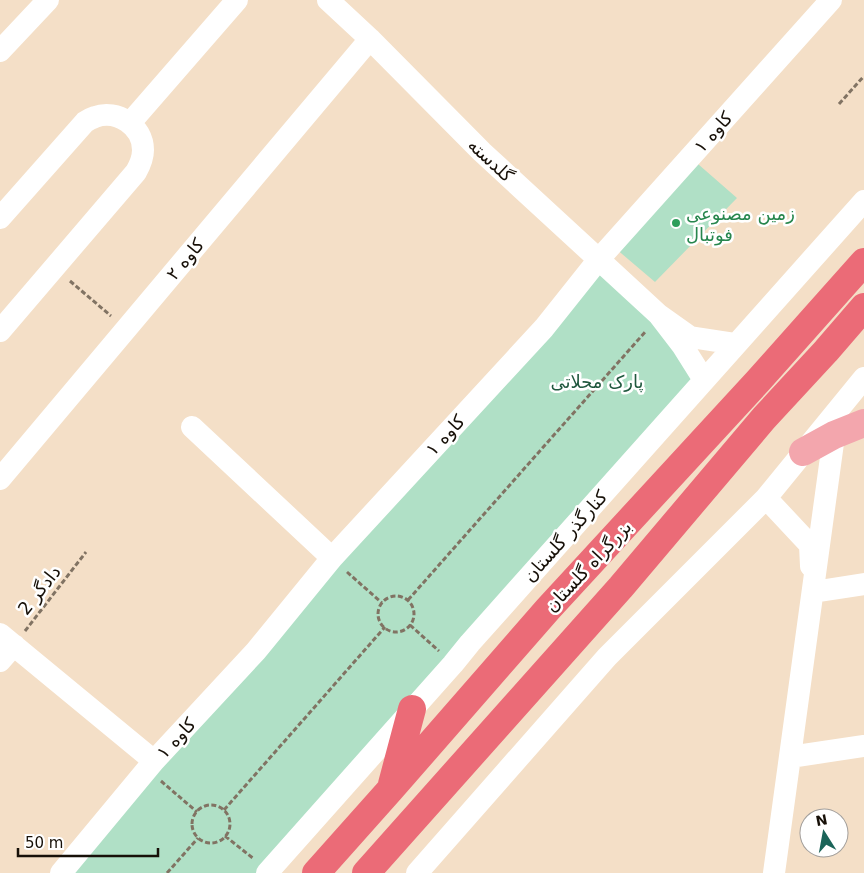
<svg xmlns="http://www.w3.org/2000/svg" width="864" height="873" viewBox="0 0 864 873" font-family="'DejaVu Sans','Noto Naskh Arabic',sans-serif">
  <style>
    .green { fill: #b0e0c6 }
    .lines { fill: none; stroke-linecap: round; stroke-linejoin: round }
    .path { stroke: #817363; stroke-width: 3; stroke-dasharray: 5 2.5; stroke-linecap: butt }
    .minor { stroke: #fff; stroke-width: 22 }
    .major { stroke: #f3a6ad; stroke-width: 28 }
    .highway { stroke: #eb6b77; stroke-width: 28 }
    .leisure-dot { fill: #2e9e5b; stroke: #fff; stroke-width: 2 }
    .labels { text-anchor: middle; dominant-baseline: central; stroke-width: 5; stroke-linejoin: round; paint-order: stroke }
    .street-label { font-size: 18px; fill: #171008; stroke: #fff }
    .leisure-label { font-size: 18px; fill: #27864d; stroke: #fff; text-anchor: start }
    .park-label { font-size: 18px; fill: #20583e; stroke: #fff }
  </style>
  <rect width="100%" height="100%" fill="#f4dfc7"/>
  <path class="green" d="M698,164L737,198L655,282L615,248Z
    M599,259L704,380L267,873H67Z"/>
  <g class="lines">
    <path class="path" d="M839,104L864,76
      M70,281L111,316
      M347,572L382,603
      M378 614a18 18 0 1 1 36 0a18 18 0 1 1-36 0Z
      M408,600L646,331
      M410,625L439,651
      M25,631L86,552
      M161,781L197,812
      M192 824a19 19 0 1 1 38 0a19 19 0 1 1-38 0Z
      M224,810L385,627
      M225,836L254,859
      M167,873L198,838"/>
    <path class="minor" d="M328,0L370,39L482,152L659,315
      M0,51L48,0
      M130,123L237,0
      M0,218L85,122C88,120 92,118 95,117C117,109 143,126 143,150C143,158 140,165 136,172L0,331
      M704,380L682,345L659,315L690,337L736,344
      M192,427L332,558
      M0,479L370,39
      M766,498L810,545L811,566
      M813,592L864,584
      M0,634L154,761
      M0,661L14,645
      M790,757L864,746
      M61,873L154,761L256,651L332,558L544,328L599,259L831,0
      M267,873L453,664L470,643L864,201
      M417,873L607,657L766,498L864,378
      M774,873L836,421"/>
    <path class="major" d="M803,452L834,435L864,423"/>
    <path class="highway" d="M392,784L412,709
      M316,873L390,790L548,609L758,381L864,262
      M366,873L621,587L764,418L826,351L864,307"/>
  </g>
  <circle class="leisure-dot" cx="676" cy="223" r="5"/>
  <g class="labels">
    <g class="street-label">
      <text transform="translate(713 132) rotate(-48)">کاوه ۱</text>
      <text transform="translate(491 160) rotate(43)">گلدسته</text>
      <text transform="translate(185 259) rotate(-50)">کاوه ۲</text>
      <text transform="translate(445 435) rotate(-47)">کاوه ۱</text>
      <text transform="translate(565 536) rotate(-48)">کنارگذر گلستان</text>
      <text transform="translate(588 566) rotate(-47)">بزرگراه گلستان</text>
      <text transform="translate(39 590) rotate(-52)">دادگر 2</text>
      <text transform="translate(176 738) rotate(-47)">کاوه ۱</text>
    </g>
    <g class="leisure-label">
      <text x="686" y="213">زمین مصنوعی<tspan x="686" dy="21">فوتبال</tspan></text>
    </g>
    <g class="park-label">
      <text x="597" y="381">پارک محلاتی</text>
    </g>
  </g>
  <g transform="translate(824 833) rotate(349)"><circle r="24" fill="#ffffff" stroke="#a29f9c"/>
  <path d="M0-4L9 19L0 12L-9 19Z" fill="#1b6459"/>
  <text y="-8" font-size="14" font-weight="bold" text-anchor="middle" fill="#171008">N</text>
  </g>
  <path d="M18 848v8h140v-8" fill="none" stroke="#171008" stroke-width="2.5"/>
  <text x="25" y="848" font-size="15" fill="#171008" stroke="#ffffff" stroke-width="4" paint-order="stroke">50 m</text>
</svg>
